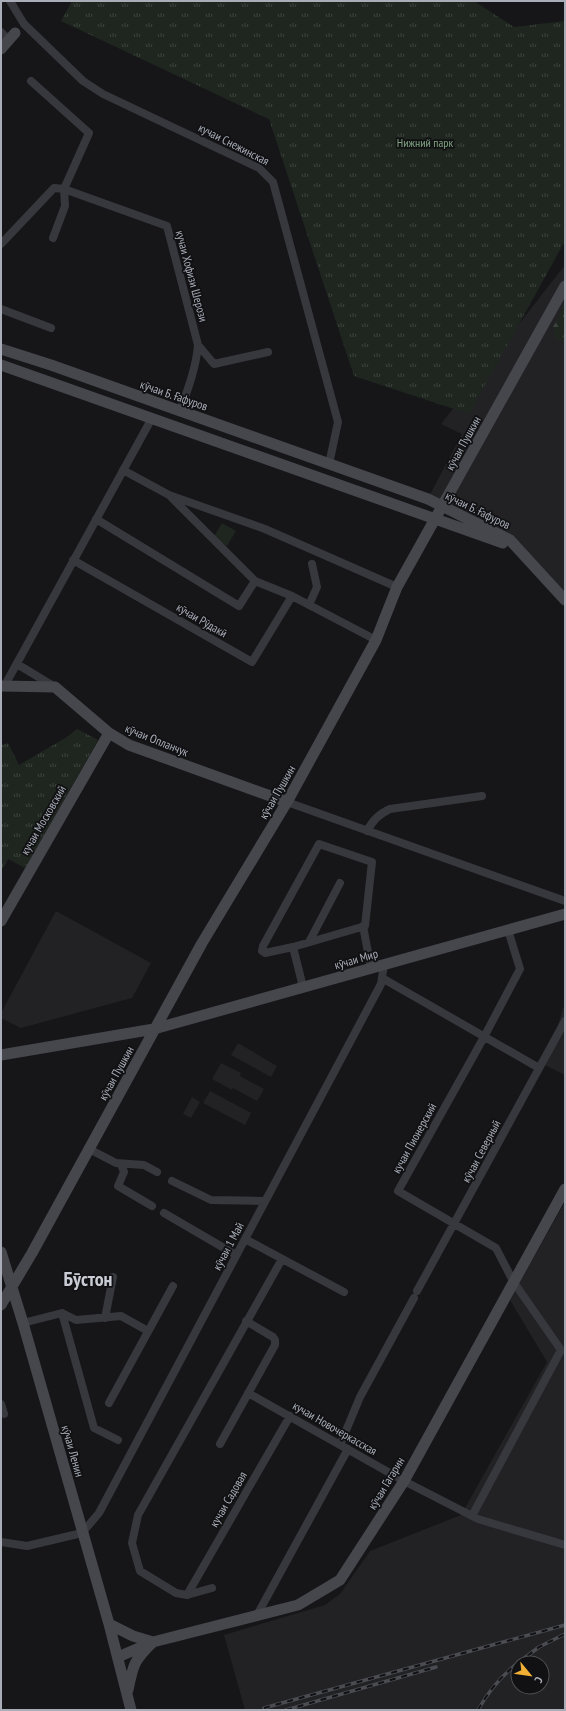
<svg xmlns="http://www.w3.org/2000/svg" width="566" height="1711" viewBox="0 0 566 1711" font-family="'PT Sans Narrow',sans-serif">
  <style>
    .built { fill: #222225; fill-rule: evenodd }
    .grass { fill: url(#grass-tufts) }
    .forest { fill: url(#forest-firs) }
    .garden { fill: #1e261f }
    .lines { fill: none; stroke-linecap: round; stroke-linejoin: round }
    .street { stroke: #37383d; stroke-width: 8 }
    .secondary { stroke: #45474d; stroke-width: 11 }
    .rail-casing { stroke: #4a4c52; stroke-width: 3.5 }
    .rail { stroke: #111113; stroke-width: 2; stroke-dasharray: 6; stroke-linecap: butt }
    .labels { text-anchor: middle; dominant-baseline: central; stroke-width: 3.5; stroke-linejoin: round; paint-order: stroke }
    .park-label { font-size: 12px; fill: #7fa381; stroke: #111113 }
    .street-label { font-size: 12px; fill: #a8adb8; stroke: #111113 }
    .town-label { font-size: 20px; font-weight: bold; fill: #c9ccd4; stroke: #111113 }
  </style>
  <defs>
    <pattern id="grass-tufts" width="24" height="20" patternUnits="userSpaceOnUse"><rect width="24" height="20" fill="#1e261f"/><path d="M3 7l-1-3M5 7V3M7 7l1-3M15 17l-1-3M17 17v-4M19 17l1-3" fill="none" stroke="#3c433d"/></pattern>
    <pattern id="forest-firs" width="22" height="20" patternUnits="userSpaceOnUse"><rect width="22" height="20" fill="#1e261f"/><path d="M5 1l3.5 6h-7zM16 11l3.5 6h-7z" fill="#3c433d"/></pattern>
  </defs>
  <rect width="100%" height="100%" fill="#161618"/>
  <path class="built" d="M565,265V605L500,536L426,502L462,434L441,424Z
    M56,911L151,963L132,998L21,1028L1,1018V1013Z
    M563,1008H565V1075L539,1062L558,1025Z
    M238,1043L277,1066L271,1077L231,1055Z
    M221,1063L241,1073L240,1076L264,1089L257,1101L233,1088L232,1090L212,1079Z
    M210,1091L251,1113L245,1125L203,1103Z
    M192,1097L200,1102L191,1118L183,1114Z
    M565,1202V1710H245L224,1635L325,1605L340,1594L370,1551L461,1515L547,1362L510,1300ZM518,1663H542V1687H518Z"/>
  <path class="grass" d="M72,1H474L514,27L565,21V241L469,414L354,376L269,119L61,21Z
    M77,729L98,740L25,868L8,859L1,871V739L2,745L8,743L19,765L67,737Z"/>
  <path class="forest" d="M565,301V344L555,338L553,327L558,319Z"/>
  <path class="garden" d="M222,523L236,531L227,546L213,538Z"/>
  <g class="lines">
    <path class="street" d="M10,1L24,24L83,81L103,94L259,168L273,182L338,422L329,464
      M1,32L9,40
      M31,81L89,133L64,189L65,206L53,238
      M1,244L54,188L64,189L167,226L198,345
      M1,309L51,328
      M180,411C188,389 196,368 198,345L214,364L268,352
      M123,470L169,495L265,529L397,587
      M170,496L255,581L292,596L376,640
      M96,519L239,606L255,581
      M73,560L252,662L292,596
      M309,605L317,587L312,564
      M17,664L55,687
      M5,685L152,418
      M287,802L565,901
      M367,831C373,820 379,814 390,809L482,796
      M363,926L371,968
      M309,942L340,883
      M293,947L365,926L372,862L319,844L263,946L262,951L265,953L293,947L303,987
      M382,978L539,1068
      M89,1149L116,1163L144,1165L157,1172
      M121,1164L124,1172L118,1186L152,1206
      M172,1181L211,1200L265,1201
      M164,1213L236,1255
      M245,1239L344,1292
      M417,1291L565,1021
      M62,1313L94,1428L118,1440
      M105,1318L113,1277
      M23,1323L62,1313L76,1320L121,1316L148,1331
      M248,1393L404,1481L478,1519L565,1545
      M109,1403L173,1286
      M1,1404L4,1414
      M220,1444L275,1345V1340L273,1337L246,1321
      M340,1445L360,1397L414,1298
      M472,1516L561,1350L513,1281L496,1248L398,1191L484,1037L520,969L508,930
      M1,1542L27,1546L82,1533L99,1513L381,984L384,965
      M212,1588L187,1595L176,1593L140,1571L132,1543L138,1515L282,1259
      M187,1595L290,1416
      M257,1615L348,1449"/>
    <path class="secondary" d="M1,49L15,33
      M1,349L51,365L428,499L510,540L565,600
      M1,365L503,543
      M1,686L55,687L109,733L129,745L287,802
      M1,921L109,733
      M1,1055L154,1029L565,914
      M1,1252L23,1323L109,1624L131,1710
      M1,1305L32,1253L202,943L287,802L376,640L397,587L565,286
      M109,1624L133,1636L153,1642C134,1660 133,1665 128,1690
      M118,1657L153,1642L298,1605L340,1580L404,1481L565,1189"/>
    <g class="rail-casing">
      <path id="rail" d="M518,1663L539,1647L565,1634
        M264,1708L565,1625
        M286,1710L436,1667
        M478,1710C488,1692 501,1676 518,1663"/>
    </g>
    <use href="#rail" class="rail"/>
  </g>
  <g class="labels">
    <g class="park-label">
      <text x="425" y="142">Нижний парк</text>
    </g>
    <g class="street-label">
      <text transform="translate(234 144) rotate(27)">кучаи Снежинская</text>
      <text transform="translate(192 276) rotate(75)">кучаи Хофизи Шерози</text>
      <text transform="translate(174 395) rotate(19)">кӯчаи Б. Ғафуров</text>
      <text transform="translate(463 443) rotate(-61)">кӯчаи Пушкин</text>
      <text transform="translate(478 510) rotate(26)">кӯчаи Б. Ғафуров</text>
      <text transform="translate(202 620) rotate(30)">кӯчаи Рӯдакӣ</text>
      <text transform="translate(157 740) rotate(22)">кӯчаи Опланчук</text>
      <text transform="translate(277 792) rotate(-60)">кӯчаи Пушкин</text>
      <text transform="translate(43 820) rotate(-60)">кучаи Московский</text>
      <text transform="translate(356 959) rotate(-16)">кӯчаи Мир</text>
      <text transform="translate(116 1073) rotate(-61)">кӯчаи Пушкин</text>
      <text transform="translate(414 1138) rotate(-61)">кучаи Пионерский</text>
      <text transform="translate(481 1151) rotate(-62)">кӯчаи Северный</text>
      <text transform="translate(228 1246) rotate(-62)">кӯчаи 1 Май</text>
      <text transform="translate(335 1428) rotate(30)">кучаи Новочеркасская</text>
      <text transform="translate(73 1451) rotate(74)">кӯчаи Ленин</text>
      <text transform="translate(386 1483) rotate(-59)">кӯчаи Гагарин</text>
      <text transform="translate(228 1499) rotate(-60)">кучаи Садовая</text>
    </g>
    <g class="town-label">
      <text x="88" y="1279">Бӯстон</text>
    </g>
  </g>
  <rect width="566" height="1711" fill="none" stroke="#a8adb8" stroke-width="4"/>
  <g transform="translate(530 1675) rotate(119)"><circle r="19" fill="#111113" stroke="#4d4f55"/>
  <path d="M0-3L7 15L0 10L-7 15Z" fill="#f2b134"/>
  <text y="-6" font-size="11" font-weight="bold" text-anchor="middle" fill="#a8adb8">С</text>
  </g>
</svg>
